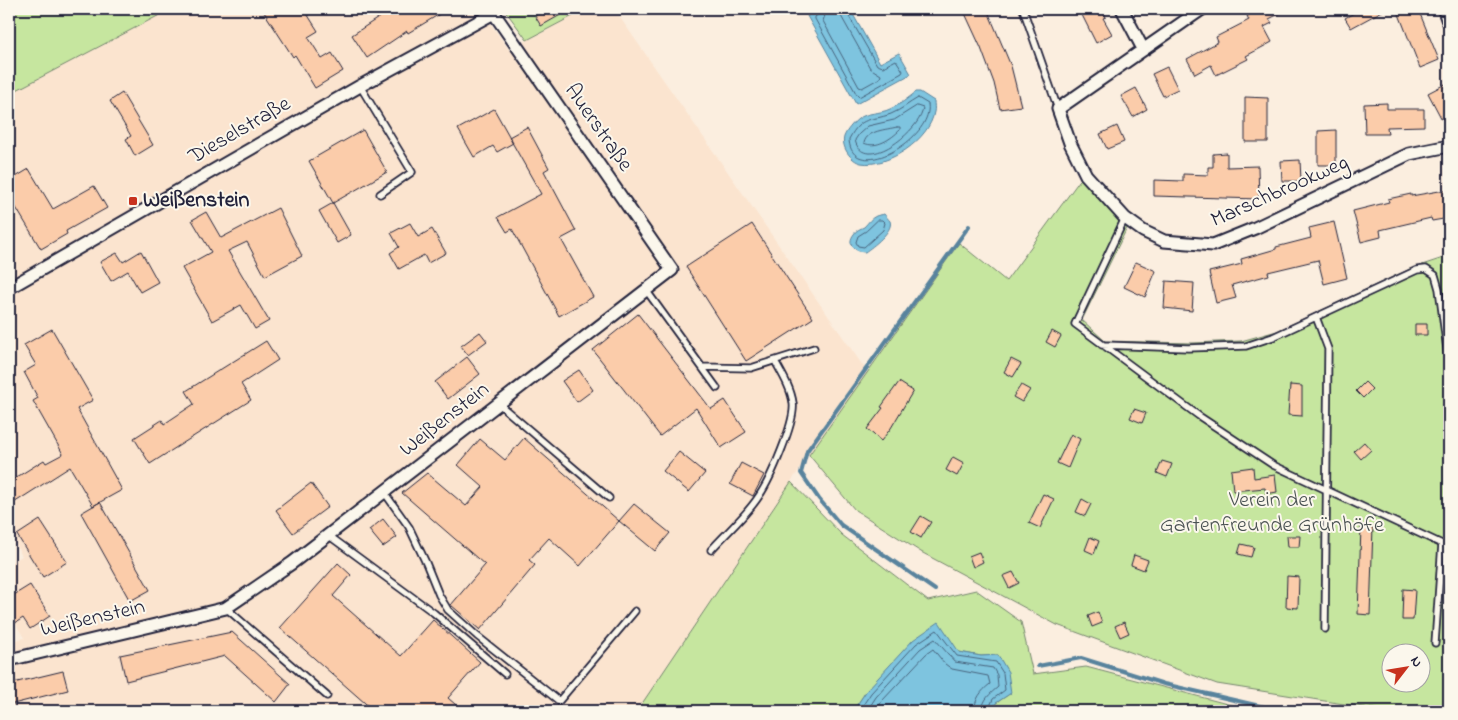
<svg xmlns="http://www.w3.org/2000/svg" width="1458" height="720" viewBox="0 0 1458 720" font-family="'Indie Flower',sans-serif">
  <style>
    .built { fill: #fbe4cf }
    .green { fill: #c6e69f; stroke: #74846d; fill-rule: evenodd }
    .water { fill: #7ec4df; stroke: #59839d }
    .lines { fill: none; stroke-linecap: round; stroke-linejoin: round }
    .shore { stroke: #47637d; stroke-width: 1 }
    .stream { stroke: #59839d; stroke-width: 4 }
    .building { fill: #fbccaa; stroke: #22223b }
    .service-casing { stroke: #22223b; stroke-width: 9 }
    .minor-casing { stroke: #22223b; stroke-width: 15 }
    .tertiary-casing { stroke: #22223b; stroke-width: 18 }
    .service { stroke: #fbf7ec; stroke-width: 5.5 }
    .minor { stroke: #fbf7ec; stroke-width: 11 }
    .tertiary { stroke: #fbf7ec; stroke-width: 14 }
    .poi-dot { fill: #c8321e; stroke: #fbf7ec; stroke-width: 2 }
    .labels { text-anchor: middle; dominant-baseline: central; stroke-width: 4; stroke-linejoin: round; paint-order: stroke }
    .street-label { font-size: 22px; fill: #22223b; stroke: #fbf7ec }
    .poi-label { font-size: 22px; font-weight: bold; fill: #22223b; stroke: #fbf7ec; text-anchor: start }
    .park-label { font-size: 22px; fill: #4b5354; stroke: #fbf7ec }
  </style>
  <rect width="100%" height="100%" fill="#fbeedf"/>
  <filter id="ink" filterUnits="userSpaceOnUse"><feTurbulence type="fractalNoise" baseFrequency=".02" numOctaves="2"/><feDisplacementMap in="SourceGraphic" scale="10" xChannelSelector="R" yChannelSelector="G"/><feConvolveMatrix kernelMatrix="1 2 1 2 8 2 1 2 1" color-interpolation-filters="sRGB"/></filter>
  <g filter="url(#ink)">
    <path class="built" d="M171,9H480L509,50L586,9H614L868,373L809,455L637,711H9V642L24,638L9,612V564L22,556L9,532V94Z"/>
    <path class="green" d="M9,9H171L9,94Z
      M504,9H586L527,40Z
      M1082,177L1128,226L1082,320L1105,341L1192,343L1241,341L1277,331L1410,269L1449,256V711H1388L1217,684L1057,625L921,552L855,510L809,455L959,243L1006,281ZM1390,652H1420V682H1390Z
      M791,482L842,535L928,601L976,590L1021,622L1033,674L1086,667L1254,711H992L996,703L1011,693L998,655L981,656L959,652L888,669L867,690L853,711H637Z"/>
    <path class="water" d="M819,9H850L880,63L899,53L911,74L856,104L807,16Z
      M916,92H920L934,101C934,104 935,109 934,112C930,139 888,168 861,163C851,161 841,147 844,137C846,131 853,123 858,119C867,112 880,114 890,109C900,105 908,98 916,92Z
      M884,214C885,215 889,220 890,221C894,231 872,247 865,252C855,252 846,244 854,234C856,230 860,229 864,227C868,223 871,218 876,216C878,215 882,215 884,214Z
      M939,622L959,652L981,656L998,655L1008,672L1011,693L996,703L992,711H853L867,690L913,640Z"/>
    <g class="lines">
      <path class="shore" d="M820,9V13L815,17V19L857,95L859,97L902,73L903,71L896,60L883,67L877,65L847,13L846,9
        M827,9L823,21L859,87L862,88L880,78L881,75L870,68L841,16L840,9
        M918,98L928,104C934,139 851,186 849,139C862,115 869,122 891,114C901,110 909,103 918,98Z
        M917,106L923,108C921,131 863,175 855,140L859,134L868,126L894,120Z
        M897,127H900V130C891,139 876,149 864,143C867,130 886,130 897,127Z
        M878,220H882L885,223L883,230L864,247L858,246L856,242L858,236L866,231Z
        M859,711L871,693L916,644L937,630L957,656L996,662L1003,673L1005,690L993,699L988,711
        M867,711L876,697L920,649L935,639L955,662L993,668L997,675L998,687C990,694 983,699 982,711
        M876,711L882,701L926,654L933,649L945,664L952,669L988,676L990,684C981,691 975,699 974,711"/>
      <path class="stream" d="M935,590L841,525L819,499L801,473L807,451L969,226
        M1038,666L1081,658L1164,684L1282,711"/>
    </g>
    <path class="building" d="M262,9H304L318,31L308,37L322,59L332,53L343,71L315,88L295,55L293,57Z
      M392,9H448L408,33L407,31L367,58L352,35Z
      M547,9H571L541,26L535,16Z
      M963,9H987L1011,66L1021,106L1000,109L994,83L981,48Z
      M1079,9H1102L1106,17L1103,18L1112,34L1096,43Z
      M1260,9H1289L1269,19L1272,23L1264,27L1272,42L1246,56L1248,59L1216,75L1211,65L1195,74L1187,59L1218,42L1216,37L1249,20L1247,16Z
      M1361,9H1386L1351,28L1345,18Z
      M1397,9H1418L1439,60L1420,68Z
      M1167,67L1178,89L1163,96L1152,74Z
      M1449,82V133L1428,93Z
      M1136,88L1147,109L1133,117L1121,96Z
      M122,93L153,145L135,156L126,139L131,136L110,101Z
      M1245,97L1268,98V142H1245Z
      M1387,103V109H1424V126L1387,127L1388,134H1365L1364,104Z
      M494,109L513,143L497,152L493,146L474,157L458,129Z
      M1117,126L1124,142L1107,149L1100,134Z
      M527,127L549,168L544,171L576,231L561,239L593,297L559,316L512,229L507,232L498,217L541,194L509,137Z
      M363,130L387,172L333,203L309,161Z
      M1336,130V165H1318V131Z
      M1227,153V167L1258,166L1259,199L1154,196V180L1183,181V174L1208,175V167H1213V154Z
      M1300,160L1301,181H1282L1281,161Z
      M29,169L53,209L94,186L107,208L66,231L67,234L41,249L9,196V181Z
      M1445,190L1447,199H1449V218L1432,221L1431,218L1380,230L1381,237L1361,242L1353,211L1389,202L1388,199L1411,194V196Z
      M333,203L351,235L337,243L319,211Z
      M278,208L302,256L265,276L247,242L228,251L269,321L255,329L241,305L212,321L182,268L211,252L192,220L206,212L221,238Z
      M1334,222L1347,278L1324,284L1318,260L1268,272L1269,275L1232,285L1236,298L1216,303L1209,272L1242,264L1241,259L1276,249V247L1311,238L1309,228Z
      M410,223L418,237L432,229L446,253L428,263L424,255L399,269L390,253L399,247L391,233Z
      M752,224L813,318L746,361L686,267Z
      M141,251L158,282L140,292L128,271L111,281L100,262L117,253L123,262Z
      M1136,262L1156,271L1145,297L1124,287Z
      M1166,281L1194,283L1192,311L1164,308Z
      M638,314L711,409L725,400L746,432L721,448L696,408L660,436L593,350Z
      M1415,324H1427V335H1415Z
      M52,329L93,400L77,409L122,490L93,506L70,467L9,506V482L44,460L46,463L63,454L33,401L38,398L24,372L36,365L24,345Z
      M1052,331L1061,336L1055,347L1046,342Z
      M480,332L487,341L468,355L461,346Z
      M266,341L278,360L241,384L251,400L150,464L134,438L162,420L164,424L194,404L186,391Z
      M467,357L480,374L448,399L435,382Z
      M1011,359L1021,364L1013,377L1004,372Z
      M579,370L593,390L577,402L562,381Z
      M899,382L913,391L891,428L881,441L867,429L883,408L881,407Z
      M1365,382L1372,389L1363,398L1356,391Z
      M1021,385L1030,390L1022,402L1013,397Z
      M1290,385L1302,386V416L1288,415Z
      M1134,409L1146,413L1142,423L1130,418Z
      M1071,434L1080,439L1068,468L1057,463Z
      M524,438L619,521L580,566L549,538L529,560L535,565L480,630L451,605L485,565L402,493L427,473L466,506L483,487L458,465L480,439L505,460Z
      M1364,442L1371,450L1361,459L1354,451Z
      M679,452L705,473L689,492L663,471Z
      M953,457L964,463L957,476L946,470Z
      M1162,461L1172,464L1167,477L1157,473Z
      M741,463L764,475L753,496L730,484Z
      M1253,467L1254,478L1275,475L1277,492L1266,494L1265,488L1233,491L1231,470Z
      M311,483L328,507L293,533L276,510Z
      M1043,494L1054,499L1040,528L1029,523Z
      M1082,499L1091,504L1085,516L1076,512Z
      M100,502L150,590L130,601L81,513Z
      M634,504L670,533L655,551L619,521Z
      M921,516L931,522L921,538L911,532Z
      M383,519L397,537L383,547L369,530Z
      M40,520L67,562L43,577L17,535Z
      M1361,527H1373L1370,615L1358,614Z
      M1287,536H1300L1299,547H1288Z
      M1090,537L1099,541L1094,554L1085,550Z
      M1241,544L1254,547L1251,557L1238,554Z
      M979,552L983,562L973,567L969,556Z
      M1134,555L1148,560L1144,570L1131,565Z
      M338,563L351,575L333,596L401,656L433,620L480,662L448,698L463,711H374L280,628Z
      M1013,572L1019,583L1009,588L1003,576Z
      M1287,576L1299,577L1298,608L1286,607Z
      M30,585L50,616L30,629L23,618L9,627V598Z
      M1403,589L1415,590L1413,620H1402Z
      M1098,612L1102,623L1092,627L1088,616Z
      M1124,622L1129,633L1120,637L1115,626Z
      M232,632L290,684L276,702L225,656L126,681L120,655Z
      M63,671L68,690L9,705V684Z"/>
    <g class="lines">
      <g class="service-casing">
        <path id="service" d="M1023,9L1058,109
          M360,86L412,172L380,194
          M1125,218L1075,324L1199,416L1273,465L1442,544L1449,546
          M646,290L717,388
          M1316,317L1328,349L1325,629
          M1102,345L1188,348L1246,346L1273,337L1417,270L1426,269L1435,275L1439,289L1449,365
          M702,367L751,368L814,348
          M499,404L609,498
          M384,492L409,527L426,563L439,595L448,610L477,636L559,701L635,611
          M328,535L434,613L505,674
          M711,550C726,533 747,515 759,496C770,480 796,421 793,403C791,388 782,374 775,361
          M226,608L327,696
          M1435,643L1442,544"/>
      </g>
      <g class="minor-casing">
        <path id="minor" d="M1122,9L1143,49
          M1202,9L1058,109L1070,143L1086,175L1125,218L1143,231L1164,241L1213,245L1255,228L1409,154L1449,146
          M9,288L360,86L494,13
          M9,660L226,608L292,563L672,270L491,9"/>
      </g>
      <g class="tertiary-casing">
        <path id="tertiary" d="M1445,9L1449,20"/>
      </g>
      <use href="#service" class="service"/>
      <use href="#minor" class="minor"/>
      <use href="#tertiary" class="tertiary"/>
    </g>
  </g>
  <rect class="poi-dot" x="128" y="196" width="10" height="10" rx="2.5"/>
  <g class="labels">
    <g class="street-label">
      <text transform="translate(598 128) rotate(55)">Auerstraße</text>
      <text transform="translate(240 131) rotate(-30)">Dieselstraße</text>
      <text transform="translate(1280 192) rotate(-24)">Marschbrookweg</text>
      <text transform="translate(445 420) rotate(-38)">Weißenstein</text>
      <text transform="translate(93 619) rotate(-13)">Weißenstein</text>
    </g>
    <g class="poi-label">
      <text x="143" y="201">Weißenstein</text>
    </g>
    <g class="park-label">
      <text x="1272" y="501">Verein der<tspan x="1272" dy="25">Gartenfreunde Grünhöfe</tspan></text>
    </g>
  </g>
  <rect width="1458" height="720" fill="none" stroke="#fbf7ec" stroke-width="30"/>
  <rect x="15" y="15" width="1428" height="690" fill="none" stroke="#22223b" stroke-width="2" filter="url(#ink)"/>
  <g transform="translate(1406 668) rotate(59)"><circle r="24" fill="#fbf7ec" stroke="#a4a2a5"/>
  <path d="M0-4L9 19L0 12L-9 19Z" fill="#c8321e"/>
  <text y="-8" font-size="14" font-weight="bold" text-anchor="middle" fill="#22223b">N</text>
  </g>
</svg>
